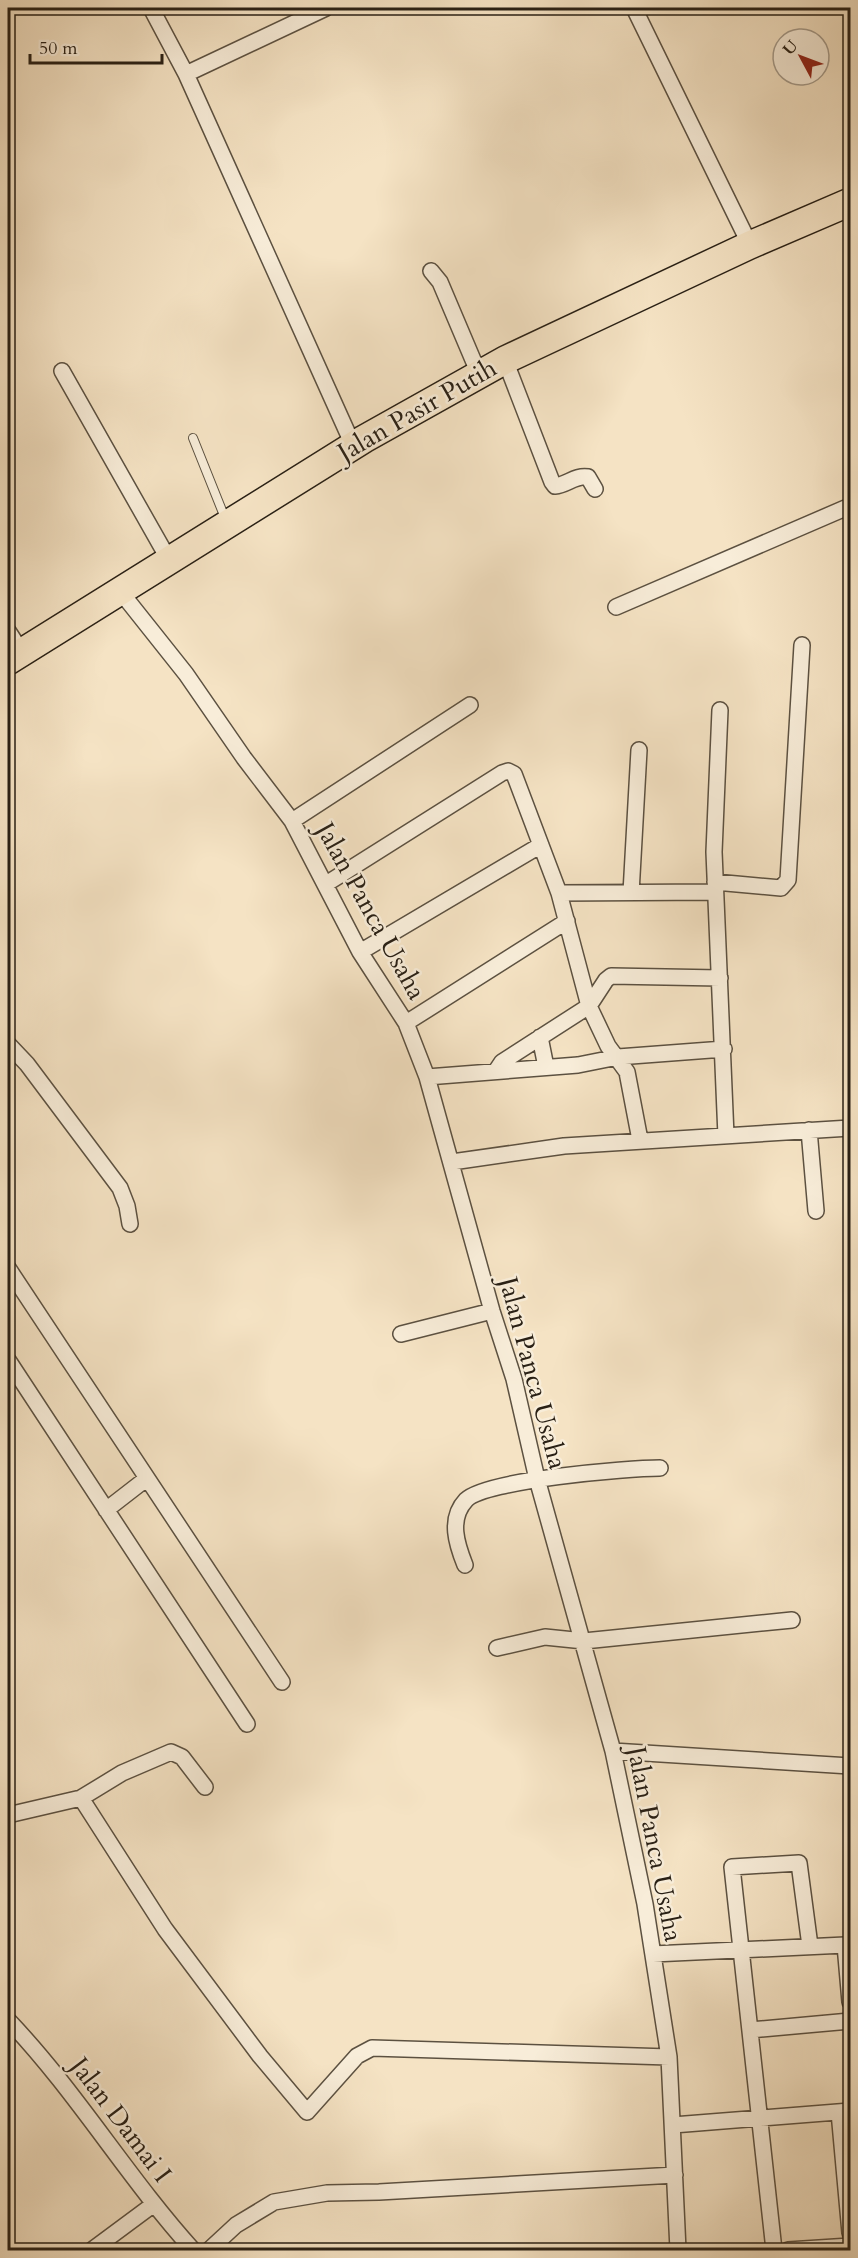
<svg xmlns="http://www.w3.org/2000/svg" width="858" height="2258" viewBox="0 0 858 2258" font-family="Cardo,serif">
  <style>
    .lines { fill: none; stroke-linecap: round; stroke-linejoin: round }
    .lane-casing { stroke: #5c5141; stroke-width: 10 }
    .street-casing { stroke: #5c5141; stroke-width: 18 }
    .highway-casing { stroke: #292015; stroke-width: 30 }
    .lane { stroke: #f8edd9; stroke-width: 8 }
    .street { stroke: #f8edd9; stroke-width: 15 }
    .highway { stroke: #f5e3c4; stroke-width: 27 }
    .labels { text-anchor: middle; dominant-baseline: central; stroke-width: 5; stroke-linejoin: round; paint-order: stroke }
    .street-label { font-size: 26px; fill: #292015; stroke: #f8edd9 }
  </style>
  <rect width="100%" height="100%" fill="#f5e3c4"/>
  <filter id="stains"><feTurbulence type="fractalNoise" baseFrequency=".00333" numOctaves="4"/><feColorMatrix values="0 0 0 0 .2 0 0 0 0 .09 0 0 0 0 .02 0 0 0 .5 -.17"/></filter>
  <radialGradient id="worn" r=".72"><stop offset=".6" stop-color="#630" stop-opacity="0"/><stop offset="1" stop-color="#630" stop-opacity=".3"/></radialGradient>
  <g class="lines">
    <g class="lane-casing">
      <path id="lane" d="M193,438L225,518"/>
    </g>
    <g class="street-casing">
      <path id="street" d="M151,8L186,74L353,445
        M634,8L750,245
        M186,74L326,8
        M431,271L440,282L479,374
        M505,360L552,482L555,486C567,485 575,475 588,477L595,489
        M62,371L169,560
        M120,591L186,674L244,758L292,821L360,952L406,1023L427,1077L492,1311L514,1379L537,1479L613,1751L645,1904L669,2057L678,2250
        M616,607L850,506
        M8,631L21,651
        M720,710L714,852L726,1136
        M292,821L470,705
        M715,882L781,888L788,880L802,645
        M326,884L502,773L508,771L514,774L559,893L589,1006L608,1046L627,1072L640,1140
        M559,893L715,892
        M631,893L639,750
        M360,952L541,845
        M406,1023L567,921
        M540,1037L546,1067
        M8,1044L27,1064L120,1188L127,1206L130,1224
        M496,1071L502,1062L589,1006L606,980L611,976L720,978
        M427,1077L578,1065L618,1057L724,1049
        M809,1130L816,1211
        M452,1162L564,1146L850,1128
        M8,1268L282,1682
        M401,1334L492,1311
        M8,1360L247,1724
        M106,1510L146,1479
        M465,1565C457,1545 448,1519 466,1500C485,1480 628,1468 660,1468
        M497,1648L545,1637L584,1641L792,1620
        M613,1751L850,1766
        M81,1798L122,1773L171,1752L182,1757L205,1787
        M8,1815L81,1798L165,1929L260,2056L307,2112L357,2056L372,2048L669,2057
        M653,1954L845,1945L850,2002
        M8,2020C76,2091 127,2177 193,2250
        M750,2030L850,2021
        M839,2112L850,2233
        M673,2125L850,2111
        M92,2250L154,2204
        M209,2250L236,2225L274,2202L327,2193L379,2192L675,2175
        M774,2250L732,1867L799,1863L810,1946
        M788,2250L850,2246"/>
    </g>
    <g class="highway-casing">
      <path id="highway" d="M8,661L364,439L505,360L750,245L850,202"/>
    </g>
    <use href="#lane" class="lane"/>
    <use href="#street" class="street"/>
    <use href="#highway" class="highway"/>
  </g>
  <g class="labels">
    <g class="street-label">
      <text transform="translate(417 410) rotate(-30)">Jalan Pasir Putih</text>
      <text transform="translate(371 911) rotate(61)">Jalan Panca Usaha</text>
      <text transform="translate(533 1373) rotate(75)">Jalan Panca Usaha</text>
      <text transform="translate(655 1844) rotate(79)">Jalan Panca Usaha</text>
      <text transform="translate(121 2120) rotate(53)">Jalan Damai I</text>
    </g>
  </g>
  <rect width="858" height="2258" fill="none" stroke="#f5e3c4" stroke-width="30"/>
  <rect x="9" y="9" width="840" height="2240" fill="none" stroke="#292015" stroke-width="3"/>
  <rect x="15" y="15" width="828" height="2228" fill="none" stroke="#292015" stroke-width="1.5"/>
  <g transform="translate(801 57) rotate(311)"><circle r="28" fill="#f8edd9" stroke="#a59b8b" stroke-width="1.5"/>
  <path d="M0-4.5L10 22L0 15L-10 22Z" fill="#8f2418"/>
  <text y="-9" font-size="16" font-weight="bold" text-anchor="middle" fill="#292015">U</text>
  </g>
  <path d="M30 54v9h132v-9" fill="none" stroke="#292015" stroke-width="3"/>
  <text x="39" y="54" font-size="18" fill="#292015" stroke="#f8edd9" stroke-width="4.5" paint-order="stroke">50 m</text>
  <rect width="100%" height="100%" filter="url(#stains)"/>
  <rect width="100%" height="100%" fill="url(#worn)"/>
</svg>
